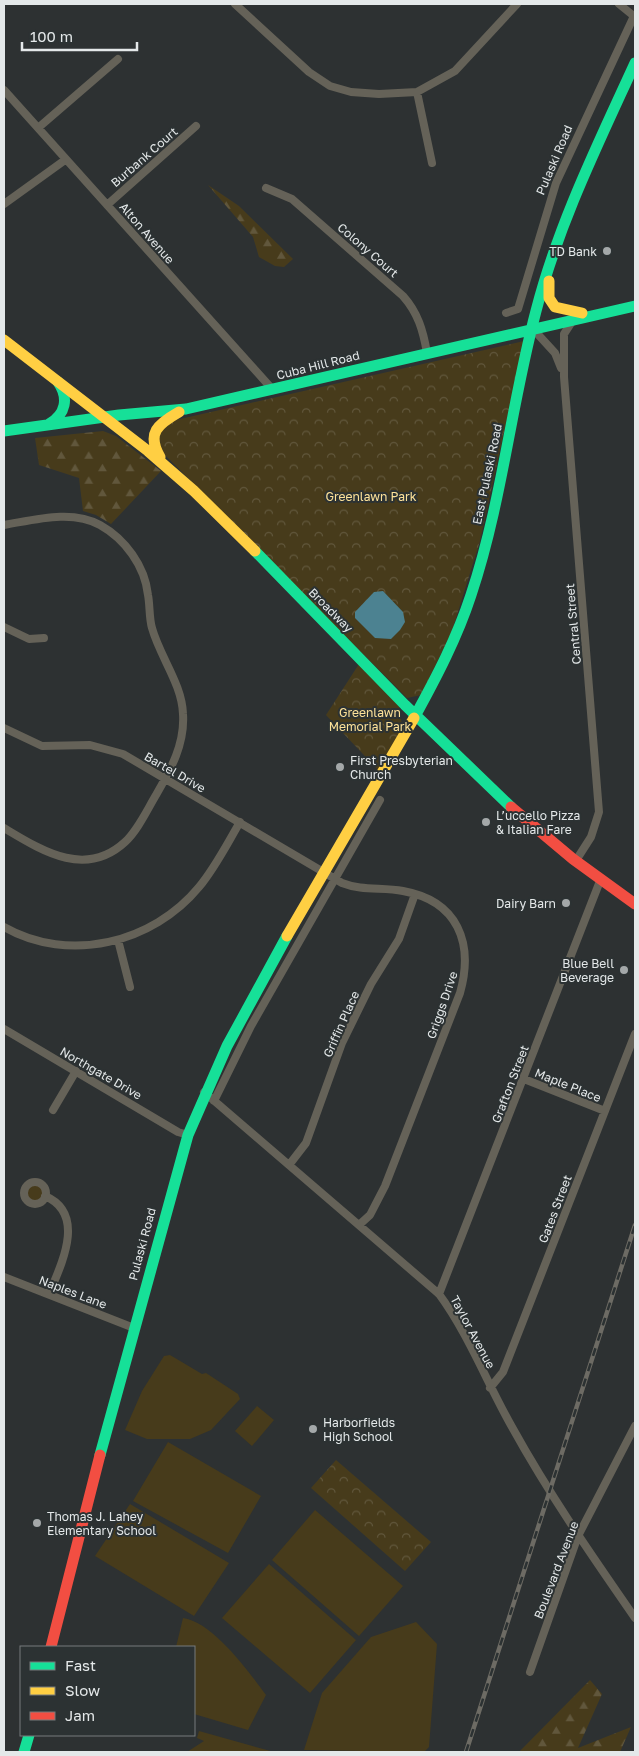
<svg xmlns="http://www.w3.org/2000/svg" width="639" height="1756" viewBox="0 0 639 1756" font-family="'Golos Text',sans-serif">
  <style>
    .grass { fill: #473b1b }
    .forest { fill: url(#forest-firs) }
    .park { fill: url(#park-crowns) }
    .water { fill: #4c8291 }
    .lines { fill: none; stroke-linecap: round; stroke-linejoin: round }
    .street { stroke: #656258; stroke-width: 8 }
    .fast { stroke: #16e098; stroke-width: 11 }
    .slow { stroke: #ffcf43; stroke-width: 11 }
    .jam { stroke: #f24e42; stroke-width: 11 }
    .rail-casing { stroke: #6d6b64; stroke-width: 4.5 }
    .rail { stroke: #2c3233; stroke-width: 2.5; stroke-dasharray: 8; stroke-linecap: butt }
    .poi-dot { fill: #a4a8a9; stroke: #2c3233; stroke-width: 2 }
    .labels { text-anchor: middle; dominant-baseline: central; stroke-width: 4; stroke-linejoin: round; paint-order: stroke }
    .street-label { font-size: 12px; fill: #e4e8e9; stroke: #2c3233 }
    .poi-label { font-size: 12px; fill: #e4e8e9; stroke: #2c3233; text-anchor: start }
    .park-label { font-size: 12px; fill: #fde299; stroke: #2c3233 }
  </style>
  <defs>
    <pattern id="forest-firs" width="22" height="20" patternUnits="userSpaceOnUse" patternTransform="scale(1.25)"><rect width="22" height="20" fill="#473b1b"/><path d="M5 1l3.5 6h-7zM16 11l3.5 6h-7z" fill="#61573c"/></pattern>
    <pattern id="park-crowns" width="20" height="18" patternUnits="userSpaceOnUse" patternTransform="scale(1.25)"><rect width="20" height="18" fill="#473b1b"/><path d="M2 6a3 3 0 1 1 6 0M12 15a3 3 0 1 1 6 0" fill="none" stroke="#61573c"/></pattern>
  </defs>
  <rect width="100%" height="100%" fill="#2d3132"/>
  <path class="grass" d="M26 1193a9 9 0 1 1 18 0a9 9 0 1 1-18 0Z
    M170,1355L202,1374L206,1373L238,1394L240,1399L211,1430L190,1439H147L125,1430L142,1391L164,1356Z
    M257,1406L274,1420L252,1446L235,1431Z
    M168,1442L261,1496L228,1553L133,1501Z
    M130,1504L229,1563L194,1616L95,1556Z
    M315,1510L403,1586L359,1636L272,1560Z
    M269,1564L356,1640L310,1693L222,1618Z
    M183,1618C213,1622 249,1672 266,1695L248,1730L194,1714V1647H176Z
    M416,1622L437,1644L429,1747L424,1752L304,1750L322,1693L371,1637Z
    M199,1731L274,1752H187L204,1741L197,1738Z"/>
  <path class="forest" d="M208,185L239,206L293,259L284,267L275,266L259,257L253,237Z
    M103,431L116,436L161,471L111,524L96,515L83,511L79,478L39,465L35,438Z
    M590,1680L602,1694L578,1748L631,1727L620,1752H519Z"/>
  <path class="park" d="M524,341L480,541L452,631L421,695L407,698L159,449L156,434L167,422Z
    M359,664L399,705L403,732L379,771L326,715Z
    M336,1460L431,1542L405,1571L311,1488Z"/>
  <path class="water" d="M383,591L403,612L405,622L400,630L391,639L375,638L355,618V612L374,592Z"/>
  <g class="lines">
    <path class="street" d="M235,4L309,72L330,86L351,92L379,94L417,92L455,71L517,4
      M619,4L635,17
      M4,90L273,390
      M417,92L432,163
      M38,128L118,59
      M266,188L292,199L403,296C418,313 423,330 427,353
      M4,204L65,160
      M107,205L196,126
      M506,313L518,309L556,183L634,16
      M573,320L564,334V377L599,812L591,837L575,862
      M533,329L555,353L561,368
      M4,525C34,520 72,509 100,525C125,539 145,566 148,595C150,605 149,618 152,628C160,657 182,684 183,714C185,744 171,769 156,795C147,810 138,830 125,842C85,879 41,850 4,828
      M4,627L29,639L44,638
      M4,728L42,746L90,745L123,754L342,883C362,891 382,887 403,891C458,901 474,943 460,993L385,1186L370,1215L359,1225
      M4,927C69,964 153,943 199,887C215,868 227,844 240,822
      M118,940L130,987
      M4,1029L178,1132L188,1135
      M524,1079L605,1111
      M204,1092L439,1294C469,1335 487,1383 512,1427C549,1494 592,1556 635,1618
      M214,1101L251,1026L380,800
      M53,1110L76,1071
      M289,1165L306,1143L342,1043L371,984L399,939L415,894
      M24 1193a11 11 0 1 1 22 0a11 11 0 1 1-22 0Z
      M45,1196C87,1214 61,1265 49,1294
      M4,1277L134,1328
      M439,1294L600,881
      M490,1388L503,1372L635,1034
      M530,1672L578,1536L635,1426"/>
    <path class="fast" d="M49,424C66,414 69,398 58,382
      M4,431L119,415L186,409L635,306
      M255,551L405,705L511,807
      M414,718C436,678 457,638 471,595C502,502 511,405 536,311C558,225 598,144 635,63
      M100,1455L188,1135L227,1046L287,936
      M24,1752L29,1735"/>
    <path class="slow" d="M549,281V298L555,307L582,313
      M4,340L148,451L194,491L255,551
      M160,457C146,433 158,424 179,412
      M287,936L414,718"/>
    <path class="jam" d="M511,807L573,859L635,904
      M51,1647L100,1455"/>
    <g class="rail-casing">
      <path id="rail" d="M466,1752L635,1225"/>
    </g>
    <use href="#rail" class="rail"/>
  </g>
  <g class="poi-dot">
    <circle cx="607" cy="251" r="5"/>
    <circle cx="340" cy="767" r="5"/>
    <circle cx="486" cy="822" r="5"/>
    <circle cx="566" cy="903" r="5"/>
    <circle cx="624" cy="970" r="5"/>
    <circle cx="313" cy="1429" r="5"/>
    <circle cx="37" cy="1523" r="5"/>
  </g>
  <g class="labels">
    <g class="street-label">
      <text transform="translate(144 157) rotate(-41)">Burbank Court</text>
      <text transform="translate(554 160) rotate(-67)">Pulaski Road</text>
      <text transform="translate(147 233) rotate(49)">Alton Avenue</text>
      <text transform="translate(368 250) rotate(41)">Colony Court</text>
      <text transform="translate(318 365) rotate(-14)">Cuba Hill Road</text>
      <text transform="translate(487 474) rotate(-78)">East Pulaski Road</text>
      <text transform="translate(331 610) rotate(45)">Broadway</text>
      <text transform="translate(573 624) rotate(-95)">Central Street</text>
      <text transform="translate(175 772) rotate(30)">Bartel Drive</text>
      <text transform="translate(442 1005) rotate(-71)">Griggs Drive</text>
      <text transform="translate(341 1024) rotate(-66)">Griffin Place</text>
      <text transform="translate(101 1073) rotate(30)">Northgate Drive</text>
      <text transform="translate(510 1084) rotate(-69)">Grafton Street</text>
      <text transform="translate(568 1085) rotate(22)">Maple Place</text>
      <text transform="translate(555 1209) rotate(-69)">Gates Street</text>
      <text transform="translate(142 1244) rotate(-75)">Pulaski Road</text>
      <text transform="translate(73 1292) rotate(21)">Naples Lane</text>
      <text transform="translate(473 1332) rotate(62)">Taylor Avenue</text>
      <text transform="translate(556 1570) rotate(-69)">Boulevard Avenue</text>
    </g>
    <g class="poi-label">
      <text x="597" y="251" text-anchor="end">TD Bank</text>
      <text x="350" y="760">First Presbyterian<tspan x="350" dy="14">Church</tspan></text>
      <text x="496" y="815">L’uccello Pizza<tspan x="496" dy="14">&amp; Italian Fare</tspan></text>
      <text x="556" y="903" text-anchor="end">Dairy Barn</text>
      <text x="614" y="963" text-anchor="end">Blue Bell<tspan x="614" dy="14">Beverage</tspan></text>
      <text x="323" y="1422">Harborfields<tspan x="323" dy="14">High School</tspan></text>
      <text x="47" y="1516">Thomas J. Lahey<tspan x="47" dy="14">Elementary School</tspan></text>
    </g>
    <g class="park-label">
      <text x="371" y="496">Greenlawn Park</text>
      <text x="370" y="712">Greenlawn<tspan x="370" dy="14">Memorial Park</tspan></text>
    </g>
  </g>
  <rect width="639" height="1756" fill="none" stroke="#e4e8e9" stroke-width="10"/>
  <rect x="20" y="1646" width="175" height="90" fill="#2c3233" stroke="#767b7c"/>
  <rect x="30" y="1662" width="25" height="8" fill="#16e098" stroke="#767b7c"/>
  <text x="65" y="1671" font-size="15" fill="#e4e8e9">Fast</text>
  <rect x="30" y="1687" width="25" height="8" fill="#ffcf43" stroke="#767b7c"/>
  <text x="65" y="1696" font-size="15" fill="#e4e8e9">Slow</text>
  <rect x="30" y="1712" width="25" height="8" fill="#f24e42" stroke="#767b7c"/>
  <text x="65" y="1721" font-size="15" fill="#e4e8e9">Jam</text>
  <path d="M22 42v8h115v-8" fill="none" stroke="#e4e8e9" stroke-width="2.5"/>
  <text x="30" y="42" font-size="15" fill="#e4e8e9" stroke="#2c3233" stroke-width="4" paint-order="stroke">100 m</text>
</svg>
